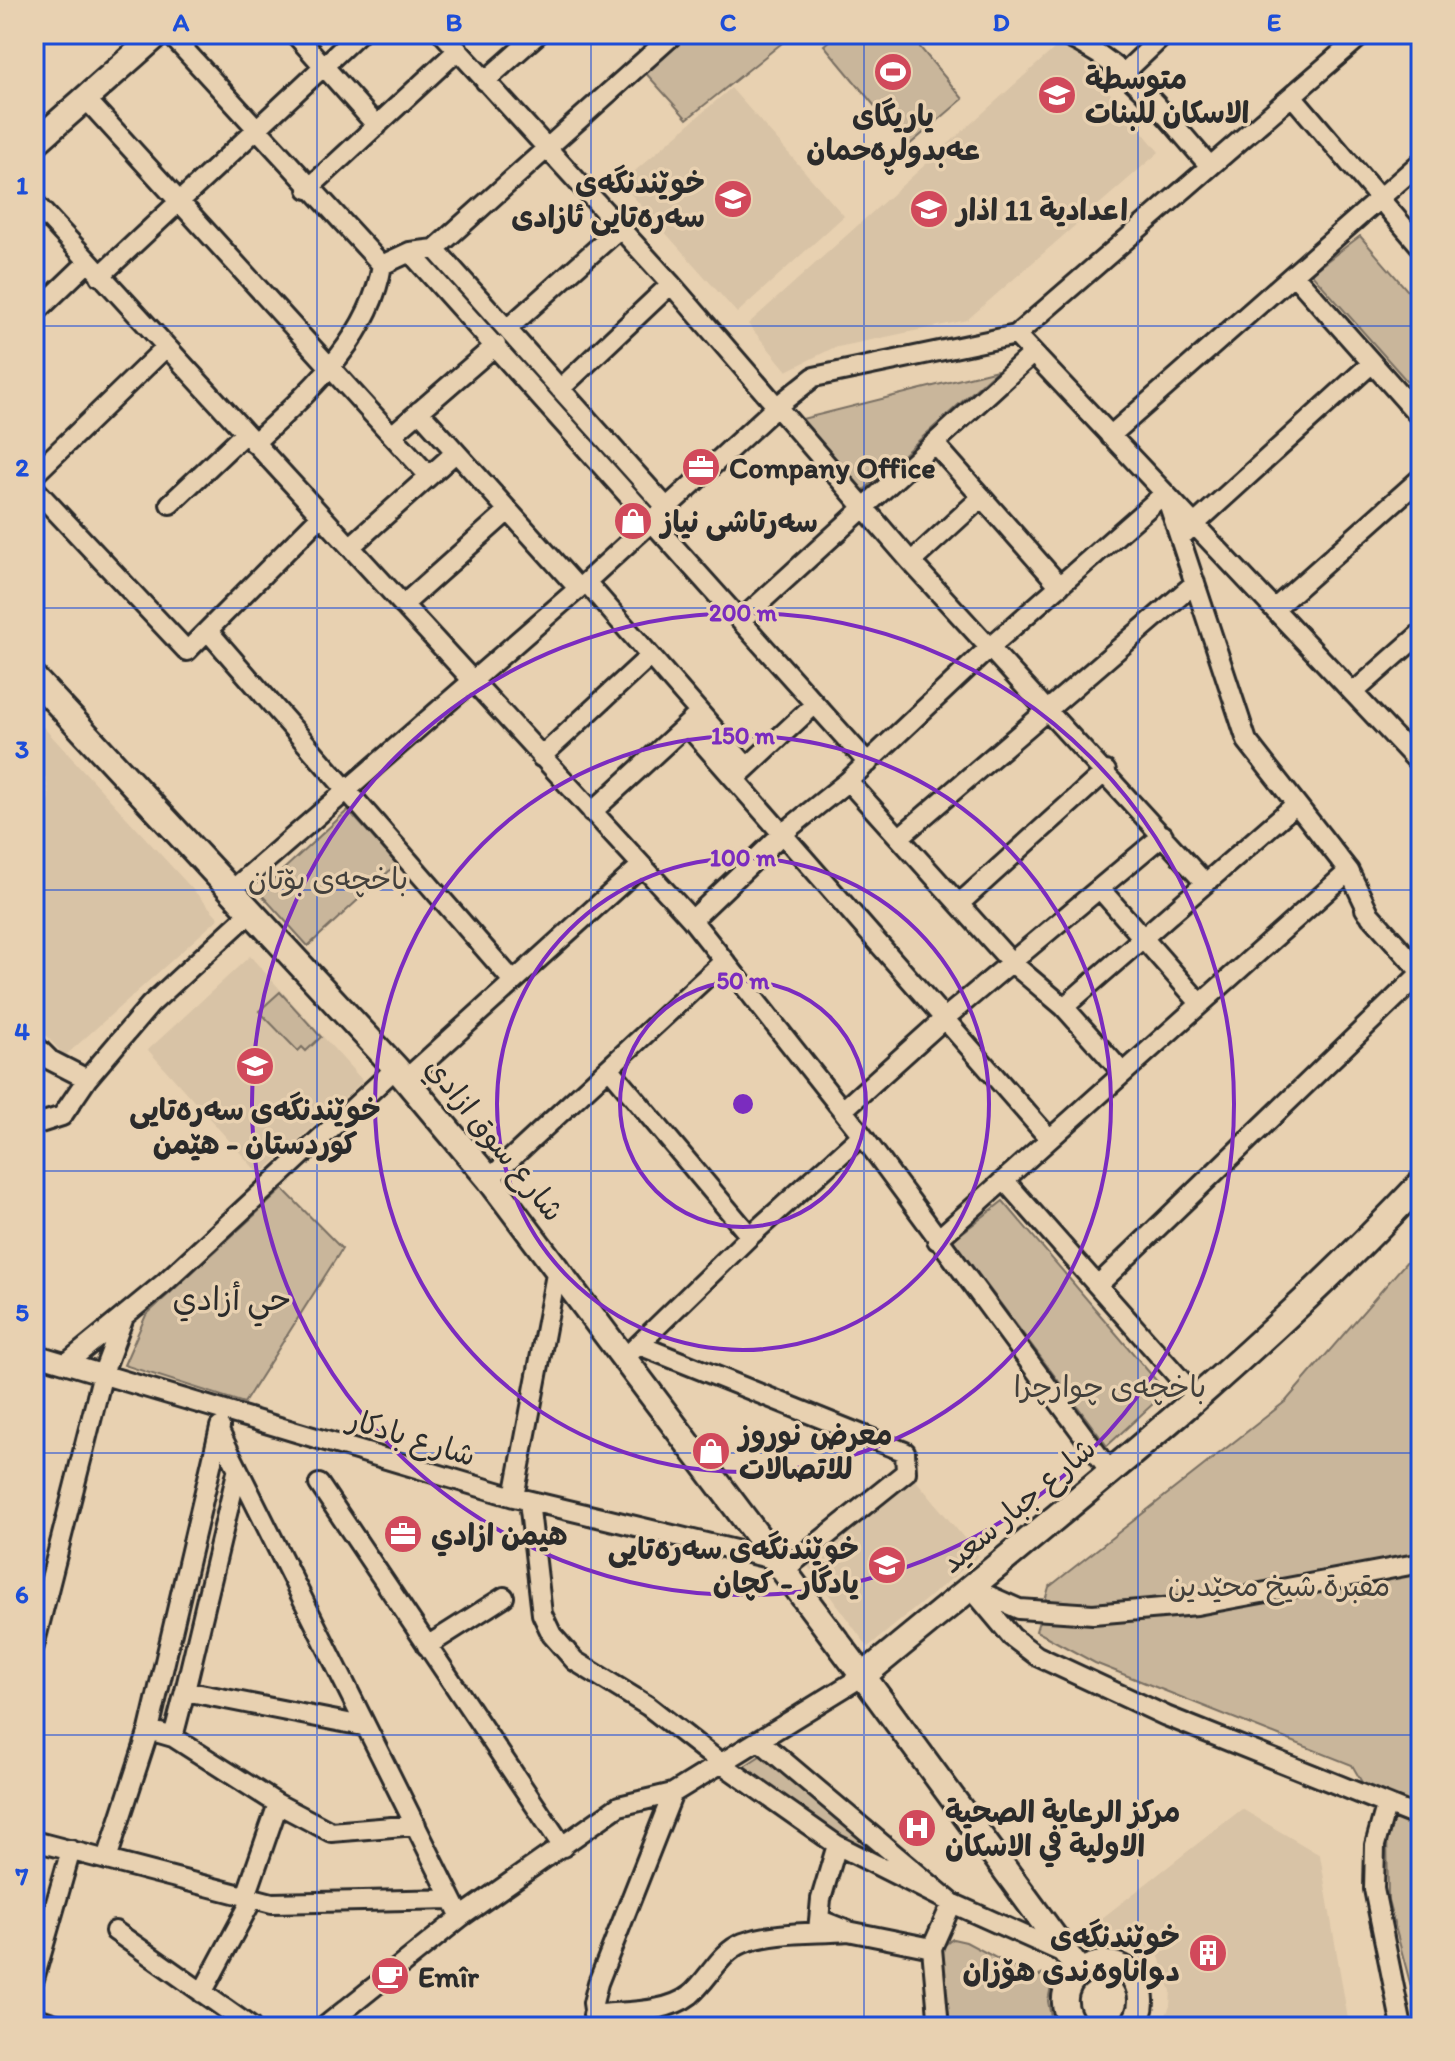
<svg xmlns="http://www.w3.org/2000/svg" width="1455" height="2061" viewBox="0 0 1455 2061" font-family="Itim,'Playpen Sans Arabic',sans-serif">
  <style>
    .built { fill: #d8c3a6 }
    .green { fill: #c9b69b; stroke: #7a7063; stroke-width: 2 }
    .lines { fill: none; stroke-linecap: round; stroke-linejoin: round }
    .minor-casing { stroke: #2b2b2b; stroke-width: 24 }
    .tertiary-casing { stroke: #2b2b2b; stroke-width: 30 }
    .minor { stroke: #e8d1b1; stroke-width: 18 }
    .tertiary { stroke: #e8d1b1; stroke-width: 24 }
    .grid { fill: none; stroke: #1d4ed8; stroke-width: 2; stroke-opacity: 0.55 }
    .ring { fill: none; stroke: #7b2cbf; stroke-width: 4 }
    .labels { text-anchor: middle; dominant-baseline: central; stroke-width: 7; stroke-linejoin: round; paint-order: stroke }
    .poi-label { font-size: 30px; font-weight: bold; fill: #2b2b2b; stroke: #e8d1b1; text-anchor: start }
    .park-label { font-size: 30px; fill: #43403c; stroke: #e8d1b1 }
    .street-label { font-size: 30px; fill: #2b2b2b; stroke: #e8d1b1 }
    .neighbourhood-label { font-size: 32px; fill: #2b2b2b; stroke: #e8d1b1 }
    .centre { fill: #7b2cbf; stroke: #e8d1b1; stroke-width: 4 }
    .ring-label { font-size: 24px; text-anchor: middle; font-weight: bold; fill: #7b2cbf; stroke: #e8d1b1; stroke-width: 7; stroke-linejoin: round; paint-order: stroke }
    .neatline { fill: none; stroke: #1d4ed8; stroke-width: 3 }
    .grid-label { font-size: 26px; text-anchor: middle; font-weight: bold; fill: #1d4ed8 }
  </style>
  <rect width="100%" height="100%" fill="#e8d1b1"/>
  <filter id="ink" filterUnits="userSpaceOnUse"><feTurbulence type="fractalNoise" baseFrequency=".0125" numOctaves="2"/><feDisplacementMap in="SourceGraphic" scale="16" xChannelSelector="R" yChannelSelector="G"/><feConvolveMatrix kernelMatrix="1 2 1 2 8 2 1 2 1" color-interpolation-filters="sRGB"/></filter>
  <g filter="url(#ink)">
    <path class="built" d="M1065,39L1159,152L967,320L833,348L787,371L748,324Z
      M731,88L844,216L737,313L621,183Z
      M34,717L219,918L65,1056L34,1023V817L47,804L49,797L46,778L34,765Z
      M250,956L363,1081L260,1175L148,1050Z
      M914,1478L979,1556L868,1647L804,1561Z
      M1242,1809L1320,1855L1349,2025L1161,2027L1170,2006L1171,1991L1159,1957L1131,1935L1111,1931L1091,1934L1088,1929Z"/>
    <path class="green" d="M686,34H791L792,35L687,119L643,70Z
      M837,34H909L963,99L908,146L824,45Z
      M1360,236L1421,306V397L1311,273Z
      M997,370L863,491L798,420Z
      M348,810L397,864L308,946L259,892Z
      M280,992L321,1037L306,1051L302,1047L298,1051L259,1011Z
      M283,1189L342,1249L244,1403L124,1365L146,1315Z
      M1003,1201L1166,1392L1107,1446L953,1240Z
      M1421,1245V2024L1388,1900L1387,1826L1352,1765L1095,1663L1036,1631L1049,1587L1286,1401Z
      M763,1754L907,1873L829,1829L743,1767Z
      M953,1939L966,1942L1034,1978L1044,1974L1052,1981L1048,2001L1053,2027H933C933,2000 925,1954 953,1939Z"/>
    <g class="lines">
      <g class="minor-casing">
        <path id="minor" d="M170,34L382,265
          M295,34L377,126
          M443,34L671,284L911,562L1205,883
          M1062,34C1130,65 1161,111 1209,165
          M1126,71L1165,34
          M485,81L538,34
          M1293,97L1421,247
          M86,99L429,476
          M308,189L458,50
          M34,202L692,920L862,1135L1109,1470
          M435,249L666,507
          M410,252L868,763
          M382,265L410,252L435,249L674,34
          M1294,275L1421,418
          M100,276L358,34
          M34,314L87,263
          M507,329L620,228
          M1016,335L1421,765
          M560,389L671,284
          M419,411L578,588
          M392,435L496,345
          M1110,436L1421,162
          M254,443C306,394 370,340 382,265
          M934,443L1060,586
          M34,475L165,348
          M34,488L187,651L321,516
          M170,504L245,433
          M1185,533L1372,363
          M350,547L455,453
          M911,562L982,497
          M586,582L747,767
          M403,605L508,511
          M1274,609L1421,478
          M741,620L1033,353
          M208,631L513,981
          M1353,693L1421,633
          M687,725L1048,1137
          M541,757L650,656
          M741,773L815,704
          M848,781L1011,962L1064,1007L1122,1072
          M592,812L693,719
          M901,836L1195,583
          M1101,890L1200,1003
          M231,891L586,582L776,407L814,377L1016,335L1363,34
          M960,903L1106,771
          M1365,909L1421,972
          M692,920L782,834L848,781L990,647L1165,493L1247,741L1349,871L1371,917
          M1064,1007L1295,805
          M34,1044L50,1060L87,1079
          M610,1069L750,1236
          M406,1079L641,866
          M843,1110L945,1018L1163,835
          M34,1125L62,1116L87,1079L150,1005L251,912
          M489,1179L724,961
          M1005,1181L1196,1397
          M937,1240L1349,871
          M1098,1285L1421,973
          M639,1345L905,1452L906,1472L784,1570
          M632,1351L750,1236L862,1135
          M34,1354L514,1497L777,1560
          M68,1362L163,1284L396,1068
          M219,1431L461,1917
          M237,1472L185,1691L363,1726
          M319,1484L563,1847
          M514,1497L557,1269
          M529,1501L542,1614L552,1635L575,1661L648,1706L722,1764L837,1845L952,1903L1066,1954
          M970,1587L1012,1637L1037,1656L1166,1716L1421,1818
          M976,1590L1019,1609L1093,1614L1197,1605L1421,1563
          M34,1646L103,1373L124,1317
          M427,1646L504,1597
          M149,1730L173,1737L278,1804L331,1832L416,1825
          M173,1737L185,1691
          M761,1742L952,1903L932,1948L939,2027
          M1386,1806L1375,1845L1374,1889L1402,2027
          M34,1841L272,1903L452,1899
          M107,1859L149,1730L220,1427
          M246,1896L278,1804
          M820,1920L848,1931L932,1948
          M115,1931L251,2027
          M818,1931L821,1899L837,1845
          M34,1979L71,1850
          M202,1993L253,1898
          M593,2015C623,2011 666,2014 690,1995C709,1979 720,1952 743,1943C775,1931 815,1934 848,1931
          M34,2017L64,2027
          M596,2023L593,2003L598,1983L673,1793
          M324,2027L461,1917L619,1806L673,1793L863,1676"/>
      </g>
      <g class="tertiary-casing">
        <path id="tertiary" d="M34,144L158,34
          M34,678L396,1068L489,1179L863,1676L1080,1972
          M863,1676C1054,1518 1252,1364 1421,1183
          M1075,2027C1035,1974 1125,1935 1140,1992C1143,2005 1139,2017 1131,2027"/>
      </g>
      <use href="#minor" class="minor"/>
      <use href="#tertiary" class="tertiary"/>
    </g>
  </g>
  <path class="grid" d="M317,34V2027M591,34V2027M864,34V2027M1138,34V2027M34,326H1421M34,608H1421M34,890H1421M34,1171H1421M34,1453H1421M34,1735H1421"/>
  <g class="ring">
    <circle cx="743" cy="1104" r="123"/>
    <circle cx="743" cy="1104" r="246"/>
    <circle cx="743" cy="1104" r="368"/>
    <circle cx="743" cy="1104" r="491"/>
  </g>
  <defs>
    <g id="stadium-disc" transform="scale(2)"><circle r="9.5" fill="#d1495b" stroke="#e8d1b1"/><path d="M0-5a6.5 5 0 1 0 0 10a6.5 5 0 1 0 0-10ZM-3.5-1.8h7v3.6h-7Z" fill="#fff"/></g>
    <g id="school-disc" transform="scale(2)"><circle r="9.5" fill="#d1495b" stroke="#e8d1b1"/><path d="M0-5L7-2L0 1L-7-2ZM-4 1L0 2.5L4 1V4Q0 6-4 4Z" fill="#fff"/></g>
    <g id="office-disc" transform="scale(2)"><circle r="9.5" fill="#d1495b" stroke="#e8d1b1"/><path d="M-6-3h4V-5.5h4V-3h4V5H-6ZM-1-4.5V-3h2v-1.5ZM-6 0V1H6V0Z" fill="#fff"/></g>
    <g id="shop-disc" transform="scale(2)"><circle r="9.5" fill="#d1495b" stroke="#e8d1b1"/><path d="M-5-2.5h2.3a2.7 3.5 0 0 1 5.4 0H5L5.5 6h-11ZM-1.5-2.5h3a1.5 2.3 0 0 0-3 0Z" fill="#fff"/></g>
    <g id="hospital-disc" transform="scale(2)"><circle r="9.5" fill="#d1495b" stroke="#e8d1b1"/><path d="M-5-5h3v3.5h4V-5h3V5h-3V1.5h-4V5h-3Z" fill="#fff"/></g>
    <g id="building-disc" transform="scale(2)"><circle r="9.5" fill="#d1495b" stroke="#e8d1b1"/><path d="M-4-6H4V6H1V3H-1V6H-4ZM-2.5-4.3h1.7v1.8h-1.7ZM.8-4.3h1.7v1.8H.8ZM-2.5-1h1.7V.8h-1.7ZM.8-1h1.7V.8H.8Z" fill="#fff"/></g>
    <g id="cafe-disc" transform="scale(2)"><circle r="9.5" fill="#d1495b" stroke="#e8d1b1"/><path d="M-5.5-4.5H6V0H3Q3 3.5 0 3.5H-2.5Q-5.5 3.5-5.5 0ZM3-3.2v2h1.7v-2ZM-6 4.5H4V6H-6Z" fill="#fff"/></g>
  </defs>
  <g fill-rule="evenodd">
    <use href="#stadium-disc" x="893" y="72"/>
    <use href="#school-disc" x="1057" y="95"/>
    <use href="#school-disc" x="733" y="199"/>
    <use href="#school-disc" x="929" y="209"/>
    <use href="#office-disc" x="701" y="467"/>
    <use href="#shop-disc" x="633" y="521"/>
    <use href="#school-disc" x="255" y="1066"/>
    <use href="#shop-disc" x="711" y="1451"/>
    <use href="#office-disc" x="403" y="1534"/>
    <use href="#school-disc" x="887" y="1565"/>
    <use href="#hospital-disc" x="917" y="1828"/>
    <use href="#building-disc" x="1208" y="1953"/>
    <use href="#cafe-disc" x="390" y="1976"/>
  </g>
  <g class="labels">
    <g class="poi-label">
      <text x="1085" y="78">متوسطة<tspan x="1085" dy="34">الاسكان للبنات</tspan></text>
      <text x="893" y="115" text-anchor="middle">یاریگای<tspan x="893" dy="34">عەبدولڕەحمان</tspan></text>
      <text x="705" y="182" text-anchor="end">خوێندنگەی<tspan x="705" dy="34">سەرەتایی ئازادی</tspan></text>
      <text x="957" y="209">اعدادية 11 اذار</text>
      <text x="729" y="467">Company Office</text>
      <text x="661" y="521">سەرتاشی نیاز</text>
      <text x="255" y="1109" text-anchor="middle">خوێندنگەی سەرەتایی<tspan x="255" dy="34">کوردستان - هێمن</tspan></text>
      <text x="739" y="1434">معرض نوروز<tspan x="739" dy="34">للاتصالات</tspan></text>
      <text x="431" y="1534">هيمن ازادي</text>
      <text x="859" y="1548" text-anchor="end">خوێندنگەی سەرەتایی<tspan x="859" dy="34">یادگار - کچان</tspan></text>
      <text x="945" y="1811">مركز الرعاية الصحية<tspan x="945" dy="34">الاولية في الاسكان</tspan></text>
      <text x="1180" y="1936" text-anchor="end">خوێندنگەی<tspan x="1180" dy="34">دواناوەندی هۆزان</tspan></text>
      <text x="418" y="1976">Emîr</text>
    </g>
    <g class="park-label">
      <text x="328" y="878">باخچەی بۆتان</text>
      <text x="1110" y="1386">باخچەی چوارچرا</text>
      <text x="1279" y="1585">مقبرة شيخ محێدین</text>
    </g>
    <g class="street-label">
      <text transform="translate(495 1139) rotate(51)">شارع سوق ازادي</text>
      <text transform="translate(412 1437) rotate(17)">شارع بادكار</text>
      <text transform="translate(1018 1505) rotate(-40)">شارع جبار سعيد</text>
    </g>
    <g class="neighbourhood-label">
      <text x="232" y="1299">حي أزادي</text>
    </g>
  </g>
  <circle cx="743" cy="1104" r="12" class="centre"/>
  <g class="ring-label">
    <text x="743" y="621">200 m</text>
    <text x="743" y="744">150 m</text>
    <text x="743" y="866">100 m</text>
    <text x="743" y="989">50 m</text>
  </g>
  <rect width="1455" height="2061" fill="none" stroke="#e8d1b1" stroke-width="88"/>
  <rect x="44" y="44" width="1367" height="1973" class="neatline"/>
  <g class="grid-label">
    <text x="181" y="31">A</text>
    <text x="454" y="31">B</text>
    <text x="728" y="31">C</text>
    <text x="1001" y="31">D</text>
    <text x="1274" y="31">E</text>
    <text x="22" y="194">1</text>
    <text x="22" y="476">2</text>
    <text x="22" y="758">3</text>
    <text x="22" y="1040">4</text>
    <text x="22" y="1321">5</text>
    <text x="22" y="1603">6</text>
    <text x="22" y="1885">7</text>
  </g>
</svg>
